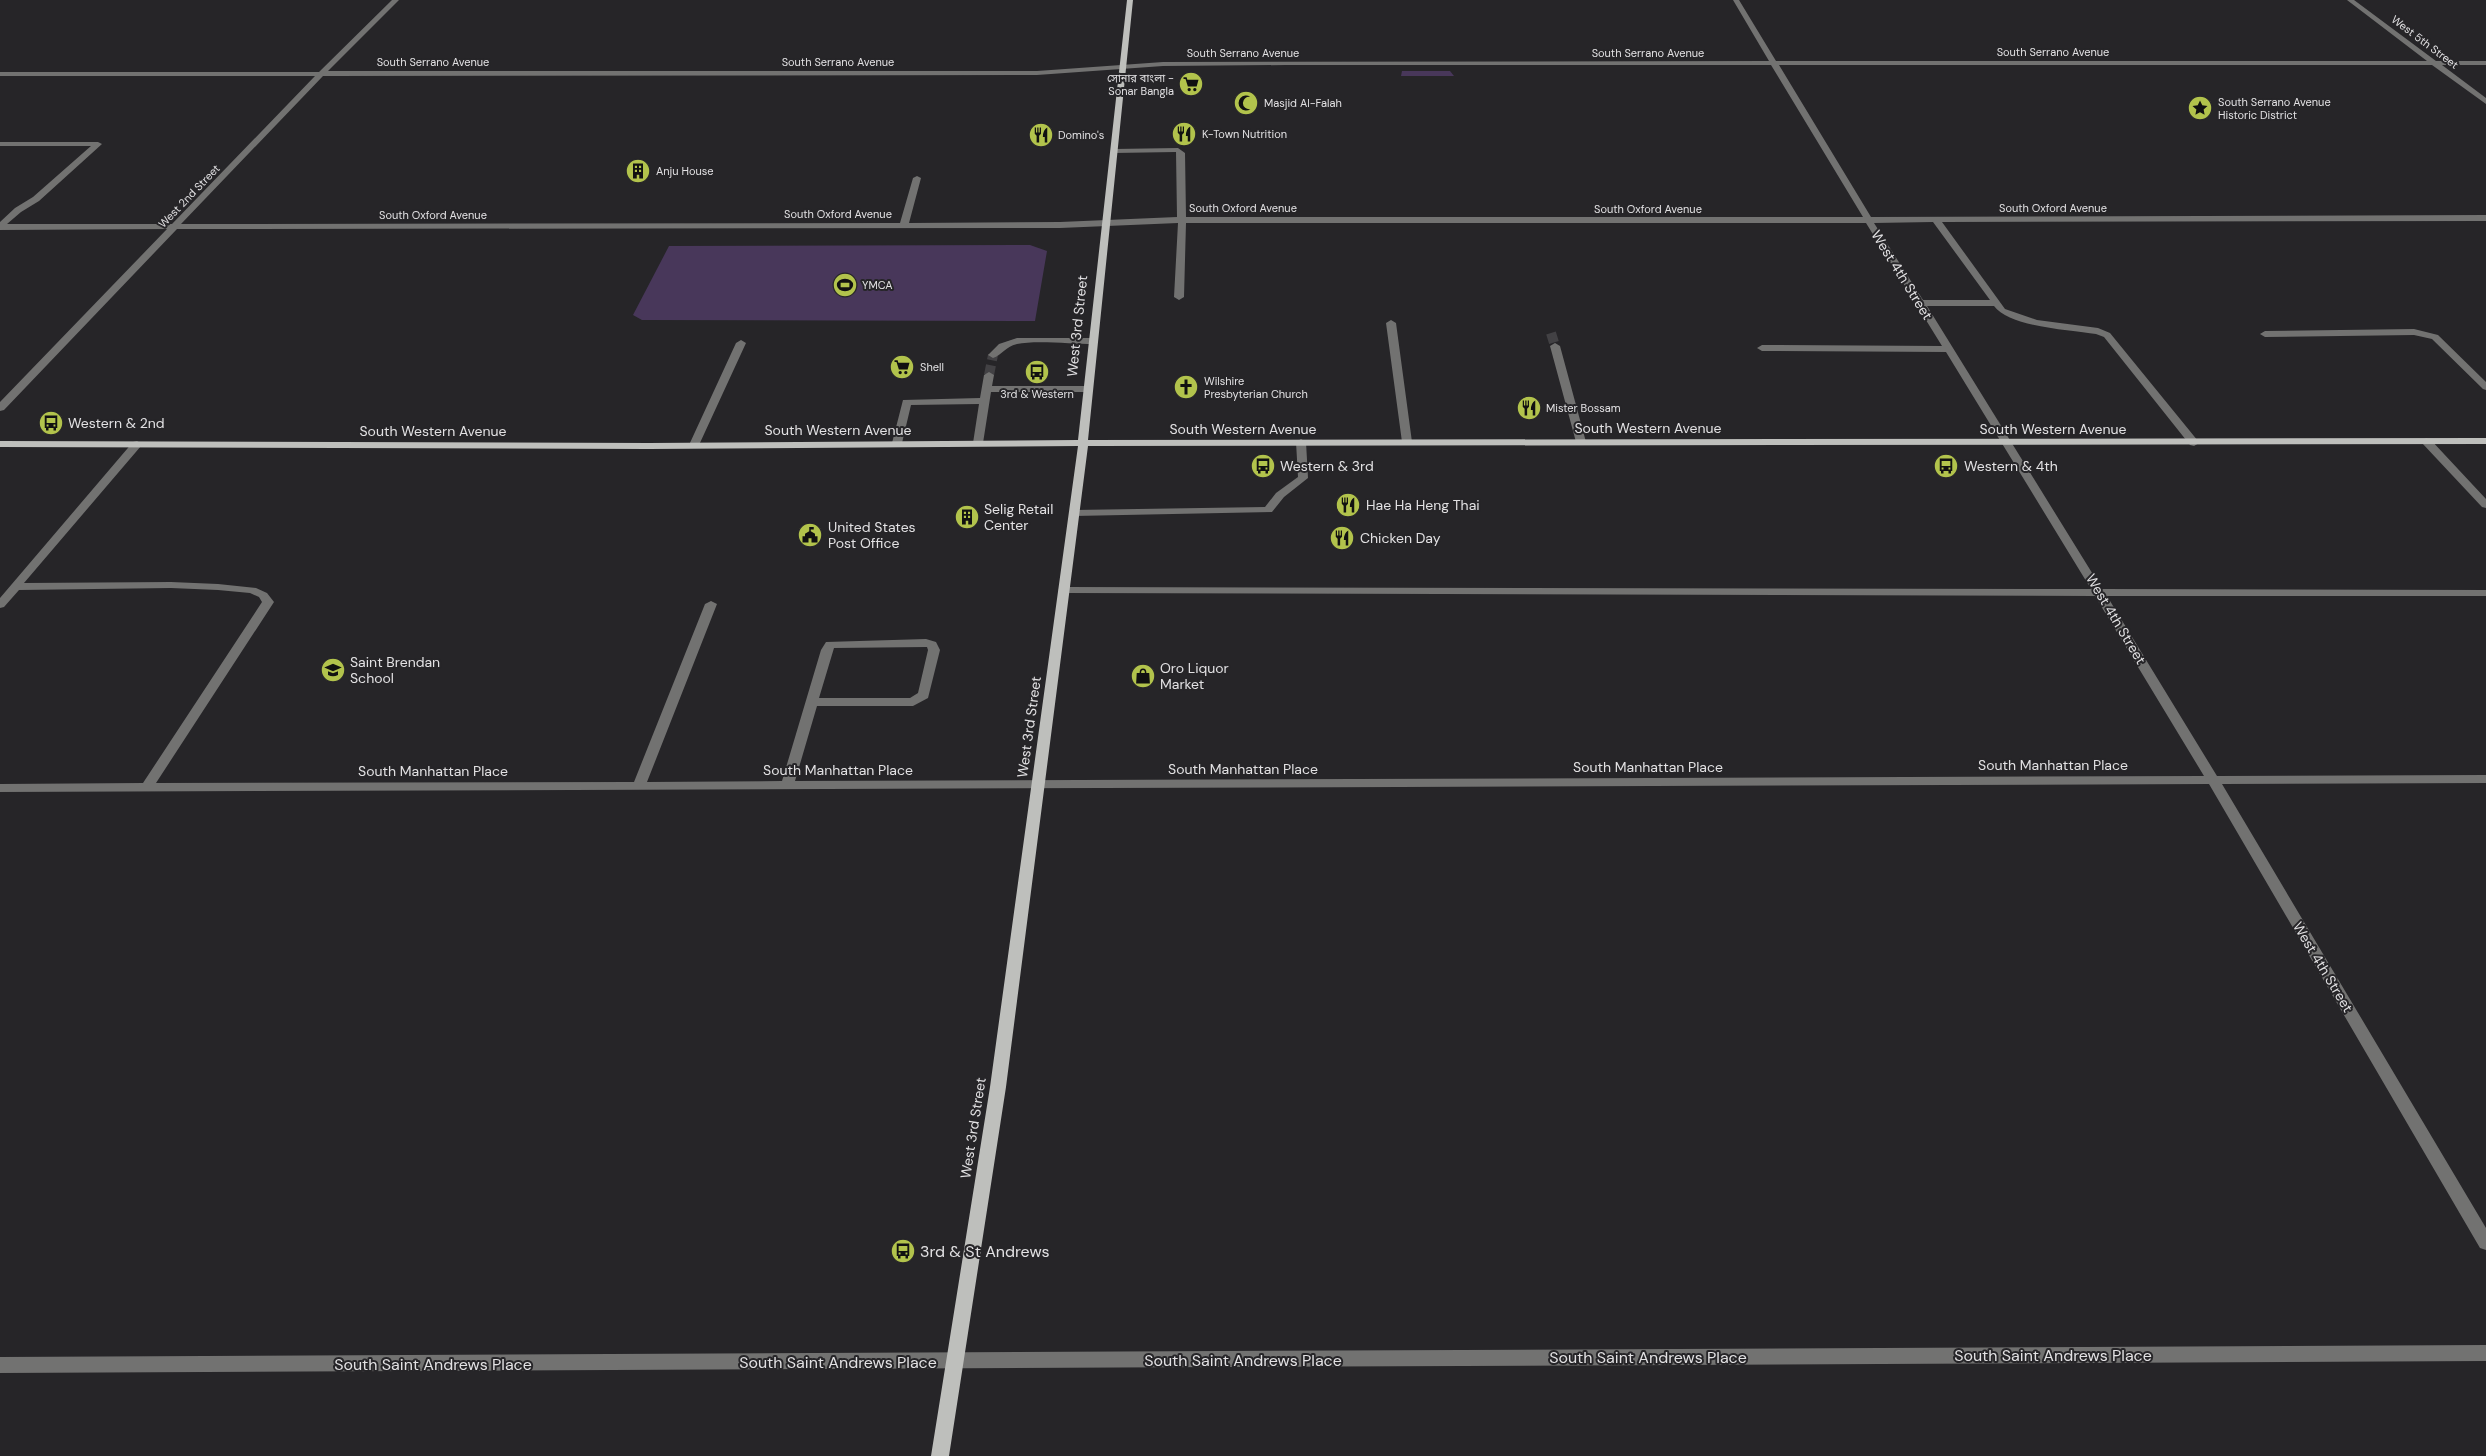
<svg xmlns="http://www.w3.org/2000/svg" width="2486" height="1456" viewBox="0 0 2486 1456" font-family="'DM Sans','Noto Sans Bengali',sans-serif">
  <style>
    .green { fill: #48375a }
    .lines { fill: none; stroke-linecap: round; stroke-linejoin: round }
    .minor-tunnel { stroke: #424144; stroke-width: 10; stroke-dasharray: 10 5; stroke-linecap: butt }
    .minor { fill: #727271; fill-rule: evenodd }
    .major { fill: #bebfbc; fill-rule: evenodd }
    .labels { text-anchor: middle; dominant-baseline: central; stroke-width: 4; stroke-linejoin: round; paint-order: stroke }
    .far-street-label { font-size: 11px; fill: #e2e1e3; stroke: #262528 }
    .far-poi-label { font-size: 11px; fill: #e2e1e3; stroke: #262528; text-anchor: start }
    .street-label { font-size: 14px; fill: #e2e1e3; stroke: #262528 }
    .poi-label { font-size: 14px; fill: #e2e1e3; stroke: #262528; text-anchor: start }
    .near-poi-label { font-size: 16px; fill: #e2e1e3; stroke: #262528; text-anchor: start }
    .near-street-label { font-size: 16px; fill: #e2e1e3; stroke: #262528 }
  </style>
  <rect width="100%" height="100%" fill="#262528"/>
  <path class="green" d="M1402,71H1450L1454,76H1401Z
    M1030,245L1047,251L1035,321L642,320L633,315L669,246Z"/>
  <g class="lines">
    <path class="minor-tunnel" d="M1551,333L1555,346
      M989,375L993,355"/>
    <path class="minor" d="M392,0H399L328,71H1037L1163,62L1769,61L1733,0H1739L1776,61H2427L2347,0H2354L2436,61H2486V65H2442L2486,98V104L2432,65H1779L1871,217L2486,215V221L1942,222L2005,309L2037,320L2098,328L2110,333L2198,441L2199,443L2194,446L2190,445L2104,337L2096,334C2070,330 2009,327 1994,306H1927L2102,589L2486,590V596H2107L2217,776L2486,775V783L2222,784L2486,1228V1250L2480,1248L2209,784L0,792V784L143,783L262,602L259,597L250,593L218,590L171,588L19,590L4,607L0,608V598L133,442L137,441L142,444L141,446L24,583L171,582L218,584L256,588L267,593L274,602L156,783L634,782L705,604L711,601L717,604L647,782L782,781L821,650L826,642L926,639L936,642L940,650L928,698L913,706H817L795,781L2204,776L2095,596L1064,593L1058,590L1064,587L2091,589L1946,352L1762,351L1757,348L1762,345L1942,346L1866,223H1186L1184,297L1179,300L1174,297L1178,223L1060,228L177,229L4,410L0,411V402L167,229L0,230V222L15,208L33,197L91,146H0V142H98L102,144L39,201L21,212L7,224H172L315,76H0V72H319ZM1286,65H1771L1863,217H1186L1185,153L1178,148L1114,149L1110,151L1114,153L1176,152L1177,217L1060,222L909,223L921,178L917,176L913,178L900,223L181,224L323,76L1037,75L1163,66ZM1933,222L1990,300H1923L1874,223ZM927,647L928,650L918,693L910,698H819L834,648Z
      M1391,320L1396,323L1412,442L1407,445L1402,442L1386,323Z
      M2414,329L2438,335L2486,382V390L2483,389L2432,339L2414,335L2265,337L2260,334L2265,331Z
      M1017,338H1093L1098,341L1093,344C1073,344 1035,340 1017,344C1005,347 1002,355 993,358L988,355L999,344Z
      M741,340L746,343L699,445L694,448L690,447L689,445L736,343Z
      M1555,343L1560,346L1586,442L1585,444L1581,445L1576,442L1550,346Z
      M989,372L994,375L992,386H1088L1093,389L1088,392H991L983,443L978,446L973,443L979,404L911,405L902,443L901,445H893L892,443L903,400L980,398L984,375Z
      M2426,438L2430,439L2486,499V508L2482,507L2422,443L2421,441Z
      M1301,439L1306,442L1308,478L1284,497L1272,512L1074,516L1069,513L1074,510L1265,507L1276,493L1298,477L1296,442Z
      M2486,1345V1361L0,1373V1357Z"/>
    <path class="major" d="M1127,0H1133L1088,440L2486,438V444L1088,446L1006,1087L949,1456H931L990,1087L1078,446L649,449L0,447V441L649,443L1078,440Z"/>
  </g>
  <defs>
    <g id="supermarket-disc" transform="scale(1.25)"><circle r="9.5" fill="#b2c34c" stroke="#262528"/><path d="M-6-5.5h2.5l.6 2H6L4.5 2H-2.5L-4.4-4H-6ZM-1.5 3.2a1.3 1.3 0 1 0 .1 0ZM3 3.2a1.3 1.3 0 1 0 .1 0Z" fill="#111"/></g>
    <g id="mosque-disc" transform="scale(1.25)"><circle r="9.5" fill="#b2c34c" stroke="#262528"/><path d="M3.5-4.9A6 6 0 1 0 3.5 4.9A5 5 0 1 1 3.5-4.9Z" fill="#111"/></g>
    <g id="sight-disc" transform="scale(1.25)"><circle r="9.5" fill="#b2c34c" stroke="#262528"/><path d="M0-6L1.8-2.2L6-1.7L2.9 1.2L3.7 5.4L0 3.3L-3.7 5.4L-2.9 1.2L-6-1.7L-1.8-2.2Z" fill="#111"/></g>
    <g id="restaurant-disc" transform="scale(1.25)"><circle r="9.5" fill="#b2c34c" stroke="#262528"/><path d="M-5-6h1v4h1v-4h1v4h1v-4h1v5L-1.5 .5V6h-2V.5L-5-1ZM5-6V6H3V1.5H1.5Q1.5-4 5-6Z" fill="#111"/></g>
    <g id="building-disc" transform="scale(1.25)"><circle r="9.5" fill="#b2c34c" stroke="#262528"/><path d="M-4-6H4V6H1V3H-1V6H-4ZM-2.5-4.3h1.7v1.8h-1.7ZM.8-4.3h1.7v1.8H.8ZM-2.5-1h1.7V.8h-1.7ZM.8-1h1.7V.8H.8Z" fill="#111"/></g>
    <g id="stadium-disc" transform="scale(1.25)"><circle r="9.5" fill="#b2c34c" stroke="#262528"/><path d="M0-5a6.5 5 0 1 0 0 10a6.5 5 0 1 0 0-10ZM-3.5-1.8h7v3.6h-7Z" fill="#111"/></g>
    <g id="bus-disc" transform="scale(1.25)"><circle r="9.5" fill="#b2c34c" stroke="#262528"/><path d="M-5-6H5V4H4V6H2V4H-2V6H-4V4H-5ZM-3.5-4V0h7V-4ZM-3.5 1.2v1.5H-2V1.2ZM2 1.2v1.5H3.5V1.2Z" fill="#111"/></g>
    <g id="church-disc" transform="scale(1.25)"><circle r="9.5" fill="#b2c34c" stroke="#262528"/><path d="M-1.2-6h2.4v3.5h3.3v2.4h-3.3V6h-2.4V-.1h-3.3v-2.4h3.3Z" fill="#111"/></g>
    <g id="civic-disc" transform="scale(1.25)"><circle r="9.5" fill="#b2c34c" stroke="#262528"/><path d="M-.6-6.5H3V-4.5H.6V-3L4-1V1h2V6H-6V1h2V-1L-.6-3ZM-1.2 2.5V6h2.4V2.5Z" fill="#111"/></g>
    <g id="school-disc" transform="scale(1.25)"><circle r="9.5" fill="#b2c34c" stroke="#262528"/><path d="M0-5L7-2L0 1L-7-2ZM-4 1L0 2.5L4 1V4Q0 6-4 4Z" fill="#111"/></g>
    <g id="shop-disc" transform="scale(1.25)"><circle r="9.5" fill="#b2c34c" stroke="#262528"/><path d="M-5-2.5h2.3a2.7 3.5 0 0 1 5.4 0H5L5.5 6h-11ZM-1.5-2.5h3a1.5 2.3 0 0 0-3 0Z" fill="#111"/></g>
  </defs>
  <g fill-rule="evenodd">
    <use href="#supermarket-disc" x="1191" y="84"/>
    <use href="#mosque-disc" x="1246" y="103"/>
    <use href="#sight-disc" x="2200" y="108"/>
    <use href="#restaurant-disc" x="1184" y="134"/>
    <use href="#restaurant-disc" x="1041" y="135"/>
    <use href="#building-disc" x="638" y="171"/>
    <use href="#stadium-disc" x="845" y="285"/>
    <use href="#supermarket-disc" x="902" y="367"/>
    <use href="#bus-disc" x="1037" y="372"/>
    <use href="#church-disc" x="1186" y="387"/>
    <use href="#restaurant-disc" x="1529" y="408"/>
    <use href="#bus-disc" x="51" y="423"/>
    <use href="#bus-disc" x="1263" y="466"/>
    <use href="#bus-disc" x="1946" y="466"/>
    <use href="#restaurant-disc" x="1348" y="505"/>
    <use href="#building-disc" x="967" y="517"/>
    <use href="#civic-disc" x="810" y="535"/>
    <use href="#restaurant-disc" x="1342" y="538"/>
    <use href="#school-disc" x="333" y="670"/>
    <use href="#shop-disc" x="1143" y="676"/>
    <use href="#bus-disc" x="903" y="1251"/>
  </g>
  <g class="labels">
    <g class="far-street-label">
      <text transform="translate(2425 42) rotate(37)">West 5th Street</text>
      <text x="2053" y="52">South Serrano Avenue</text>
      <text x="1243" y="53">South Serrano Avenue</text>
      <text x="1648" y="53">South Serrano Avenue</text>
      <text x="433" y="62">South Serrano Avenue</text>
      <text x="838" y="62">South Serrano Avenue</text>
      <text transform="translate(189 196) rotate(-46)">West 2nd Street</text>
      <text x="1243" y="208">South Oxford Avenue</text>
      <text x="2053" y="208">South Oxford Avenue</text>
      <text x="1648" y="209">South Oxford Avenue</text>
      <text x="838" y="214">South Oxford Avenue</text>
      <text x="433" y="215">South Oxford Avenue</text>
    </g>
    <g class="far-poi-label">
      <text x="1174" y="78" text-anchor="end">সোনার বাংলা -<tspan x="1174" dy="13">Sonar Bangla</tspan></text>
      <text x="2218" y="102">South Serrano Avenue<tspan x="2218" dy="13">Historic District</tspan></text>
      <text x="1264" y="103">Masjid Al-Falah</text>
      <text x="1202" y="134">K-Town Nutrition</text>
      <text x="1058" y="135">Domino's</text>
      <text x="656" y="171">Anju House</text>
      <text x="862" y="285">YMCA</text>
      <text x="920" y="367">Shell</text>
      <text x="1204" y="381">Wilshire<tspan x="1204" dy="13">Presbyterian Church</tspan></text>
      <text x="1037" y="394" text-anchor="middle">3rd &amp; Western</text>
      <text x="1546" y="408">Mister Bossam</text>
    </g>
    <g class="street-label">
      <text transform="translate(1902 275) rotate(58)">West 4th Street</text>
      <text transform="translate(1077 326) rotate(-84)">West 3rd Street</text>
      <text x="1648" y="428">South Western Avenue</text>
      <text x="1243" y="429">South Western Avenue</text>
      <text x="2053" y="429">South Western Avenue</text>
      <text x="838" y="430">South Western Avenue</text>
      <text x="433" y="431">South Western Avenue</text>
      <text transform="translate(2116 619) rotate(59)">West 4th Street</text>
      <text transform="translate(1029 727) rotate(-82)">West 3rd Street</text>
      <text x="2053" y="765">South Manhattan Place</text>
      <text x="1648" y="767">South Manhattan Place</text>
      <text x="1243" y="769">South Manhattan Place</text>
      <text x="838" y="770">South Manhattan Place</text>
      <text x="433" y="771">South Manhattan Place</text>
      <text transform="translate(2323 967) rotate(59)">West 4th Street</text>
      <text transform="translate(973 1128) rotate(-81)">West 3rd Street</text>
    </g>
    <g class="poi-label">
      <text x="68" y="423">Western &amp; 2nd</text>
      <text x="1280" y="466">Western &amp; 3rd</text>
      <text x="1964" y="466">Western &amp; 4th</text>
      <text x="1366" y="505">Hae Ha Heng Thai</text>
      <text x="984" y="509">Selig Retail<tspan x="984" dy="16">Center</tspan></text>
      <text x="828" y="527">United States<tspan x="828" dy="16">Post Office</tspan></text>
      <text x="1360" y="538">Chicken Day</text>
      <text x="350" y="662">Saint Brendan<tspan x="350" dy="16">School</tspan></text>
      <text x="1160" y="668">Oro Liquor<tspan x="1160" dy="16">Market</tspan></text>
    </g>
    <g class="near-poi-label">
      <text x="920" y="1251">3rd &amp; St Andrews</text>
    </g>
    <g class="near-street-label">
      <text x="2053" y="1355">South Saint Andrews Place</text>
      <text x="1648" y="1357">South Saint Andrews Place</text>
      <text x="1243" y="1360">South Saint Andrews Place</text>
      <text x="838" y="1362">South Saint Andrews Place</text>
      <text x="433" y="1364">South Saint Andrews Place</text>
    </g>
  </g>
</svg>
